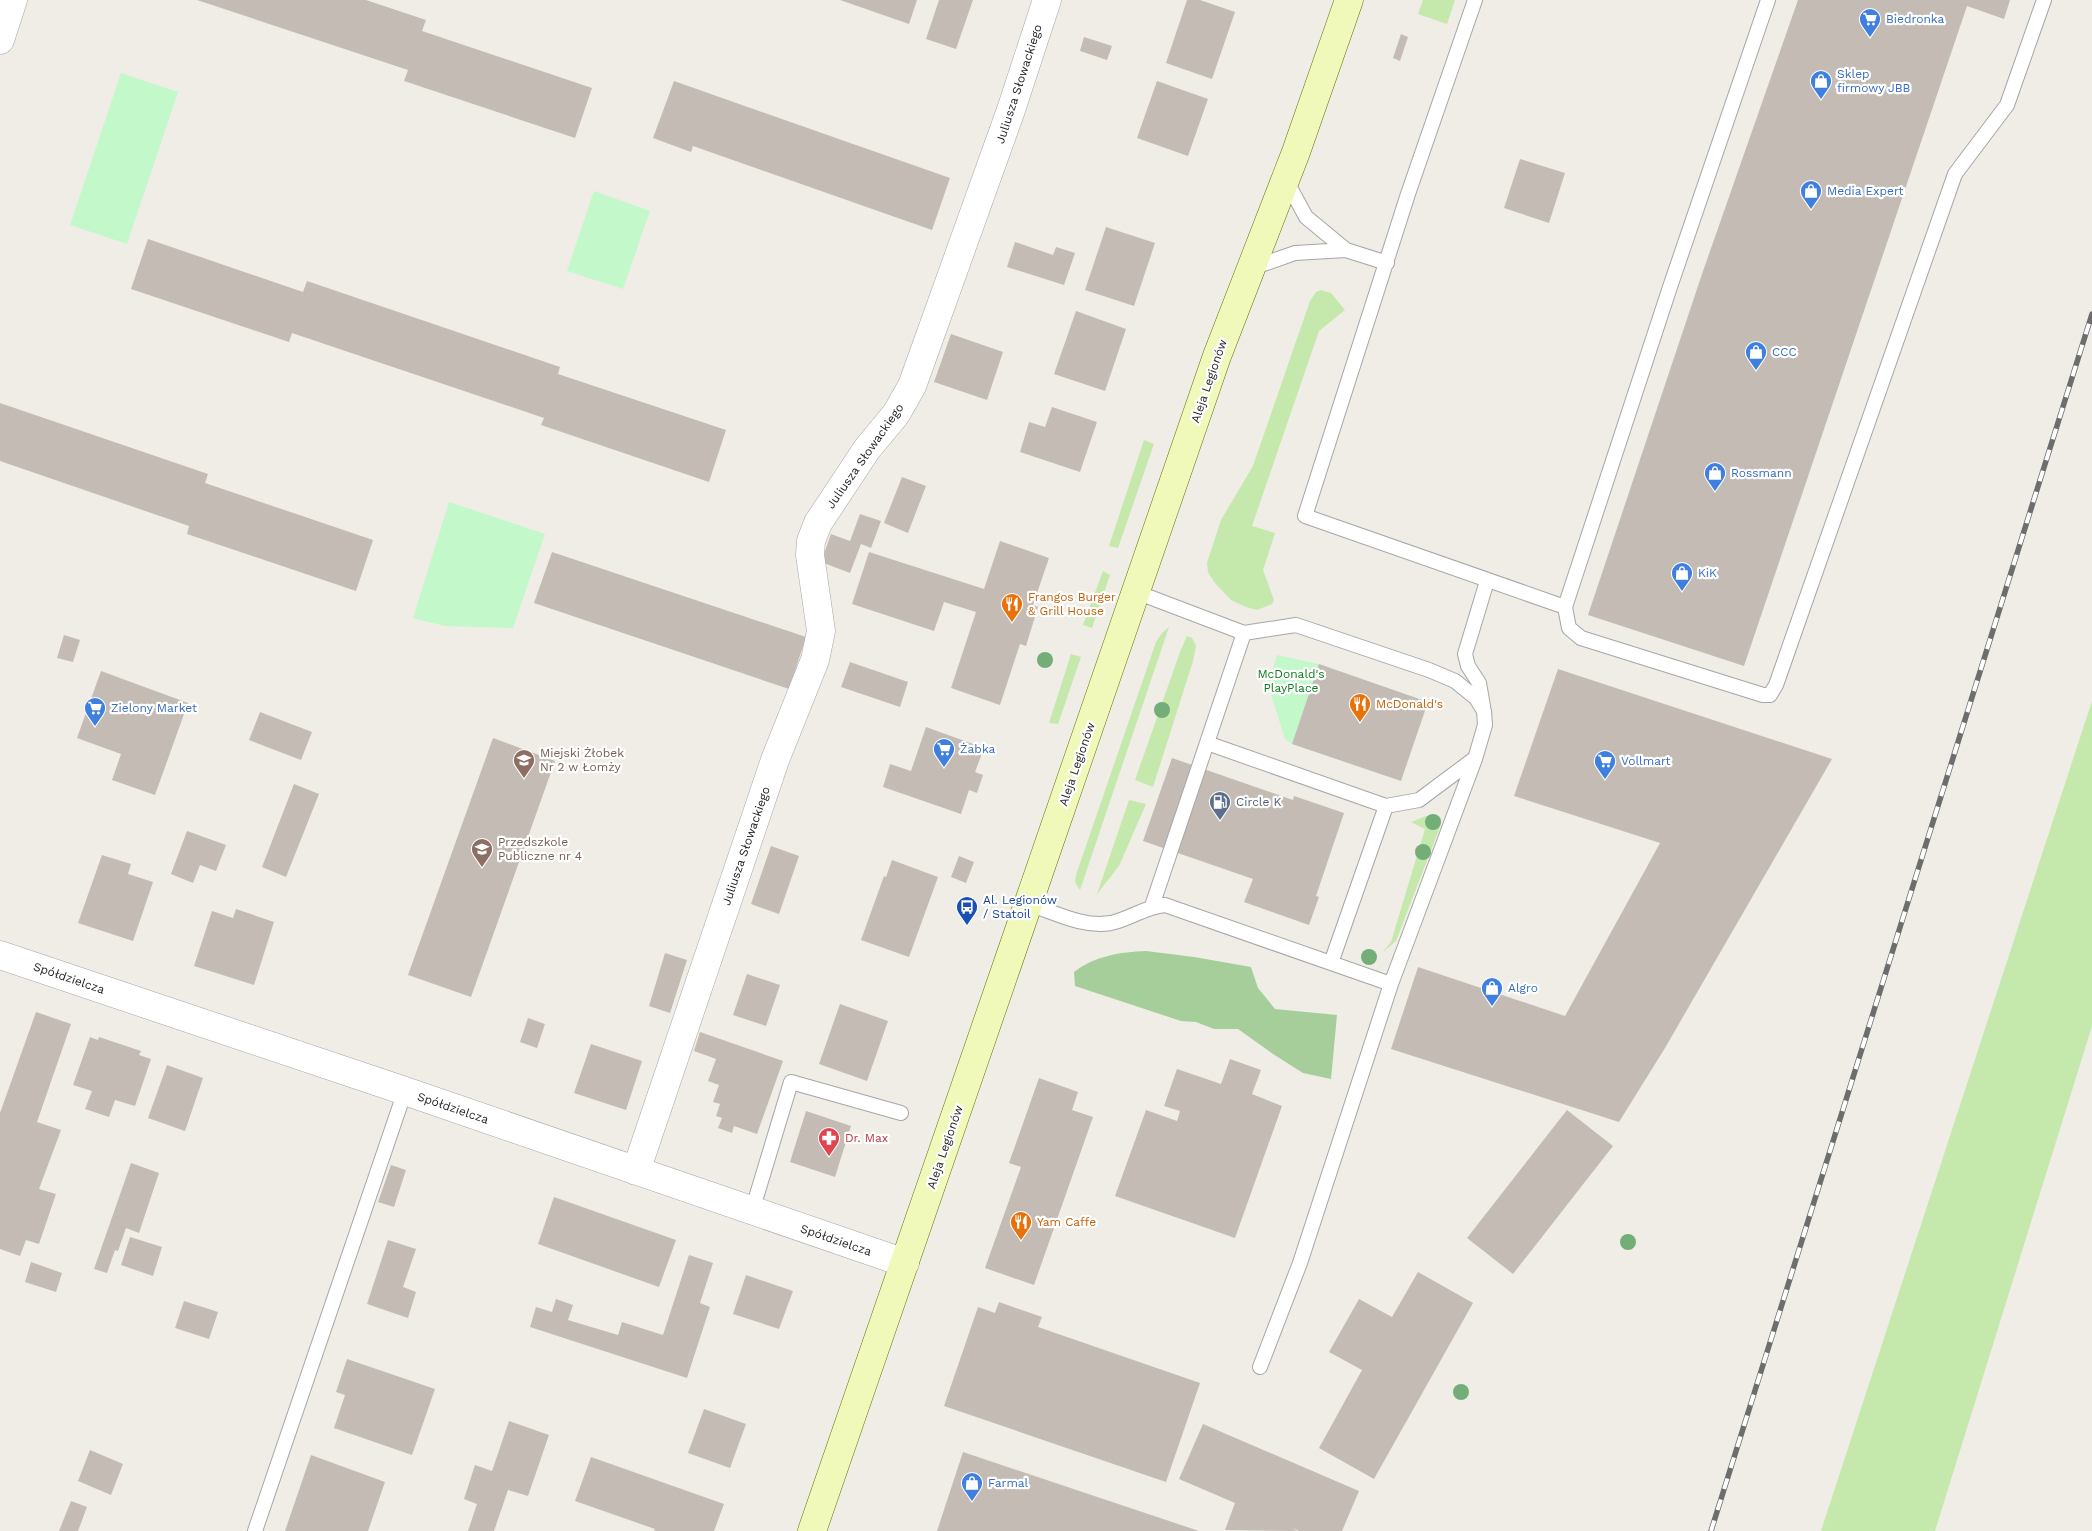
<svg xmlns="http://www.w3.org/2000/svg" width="2092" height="1531" viewBox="0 0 2092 1531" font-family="'Work Sans',sans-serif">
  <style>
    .grass { fill: #c5e8ac }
    .forest { fill: #a6ce9b }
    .park { fill: #c3f8cb }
    .building { fill: #c4bcb4 }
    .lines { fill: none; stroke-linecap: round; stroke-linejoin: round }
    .service-casing { stroke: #a6a6a6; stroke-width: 16 }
    .minor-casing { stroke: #a6a6a6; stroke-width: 29 }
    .secondary-casing { stroke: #607407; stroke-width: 29 }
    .service { stroke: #fff; stroke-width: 14 }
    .minor { stroke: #fff; stroke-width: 28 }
    .secondary { stroke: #f0f8ba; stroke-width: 28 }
    .rail-casing { stroke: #6d6d6d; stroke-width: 5.5 }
    .rail { stroke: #fff; stroke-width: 4; stroke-dasharray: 11; stroke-linecap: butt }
    .tree { fill: #73ae78 }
    .labels { text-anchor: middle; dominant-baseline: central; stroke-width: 4.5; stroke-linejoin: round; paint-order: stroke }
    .shop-label { font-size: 12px; fill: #366cbe; stroke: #fff; text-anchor: start }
    .street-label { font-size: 12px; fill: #1f1f1f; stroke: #fff }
    .food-label { font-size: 12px; fill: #c56008; stroke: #fff; text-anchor: start }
    .park-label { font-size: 12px; fill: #0e7b1f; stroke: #fff }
    .education-label { font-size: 12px; fill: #785e54; stroke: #fff; text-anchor: start }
    .service-label { font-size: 12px; fill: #4e5e75; stroke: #fff; text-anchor: start }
    .transit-label { font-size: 12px; fill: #164399; stroke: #fff; text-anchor: start }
    .health-label { font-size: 12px; fill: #be3a42; stroke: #fff; text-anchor: start }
  </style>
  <rect width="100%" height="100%" fill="#efede5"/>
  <path class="grass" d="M1423,0H1455L1447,24L1418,14Z
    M1321,290L1331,293L1345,310L1319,331L1252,526L1275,533L1263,570L1274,600L1272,604L1257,610L1246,607L1231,600L1214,582L1208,572L1207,563L1221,520L1253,466L1310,301L1316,292Z
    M1144,440L1154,444L1118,548L1109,546Z
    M1103,571L1110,575L1092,628L1083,625Z
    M1169,627L1080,890L1075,882L1076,875L1156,642L1162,633Z
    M1187,636L1192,638L1196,646L1193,661L1153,787L1135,780L1180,652Z
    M1071,654L1081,657L1058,724L1049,723Z
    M2092,701V1026L1935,1531H1821Z
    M1129,800L1146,804L1119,866L1097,894Z
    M1437,815L1441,818V824L1396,941L1382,953L1391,942L1425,829L1411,822L1426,816Z"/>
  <path class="forest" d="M1146,951L1194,957L1251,967L1258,988L1275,1009L1337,1015L1331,1079L1303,1073L1273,1054L1238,1029H1214L1196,1022L1181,1021L1075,986L1074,972C1095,956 1120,952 1146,951Z"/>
  <path class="park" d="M121,73L178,92L127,244L70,225Z
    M594,191L650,211L623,289L567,271Z
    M449,502L545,534L513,628L445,626L413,618Z
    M1277,655L1319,664L1292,744L1285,739L1268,685Z"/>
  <path class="building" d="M197,0H366L426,20L422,31L592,88L575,138L404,81L408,70Z
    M840,0H917L909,24Z
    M939,0H973L956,49L926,39Z
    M1187,0H1200L1235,12L1212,79L1166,63Z
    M1798,0H2010L2004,19L1967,6L1744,666L1588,615L1702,274Z
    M1401,34L1408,37L1400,61L1393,58Z
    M1084,37L1112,46L1107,60L1080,51Z
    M674,81L950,178L932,230L693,146L691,152L653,138Z
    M1157,81L1208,99L1188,156L1137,138Z
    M1520,159L1565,173L1549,223L1504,208Z
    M1106,227L1155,243L1134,306L1085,290Z
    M148,239L303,292L307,281L560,367L558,374L726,430L709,482L541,425L544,418L292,333L289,342L131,289Z
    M1015,242L1053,255L1056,247L1075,253L1064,285L1007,267Z
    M1076,311L1126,329L1105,391L1054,374Z
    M951,334L1003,352L987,400L934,382Z
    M0,403L208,474L205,483L373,540L356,591L187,534L189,526L0,461Z
    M1052,407L1097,422L1080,472L1020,452L1029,422L1045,427Z
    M902,477L926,486L908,533L884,523Z
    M860,514L881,521L871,548L861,544L850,573L821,562L831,534L850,541Z
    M1000,541L1049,558L1033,605L1038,607L1026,646L1020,644L1000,705L951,688L976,612L944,602L934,631L852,604L869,552L984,589Z
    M552,552L806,637L789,689L534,603Z
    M64,635L80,640L73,662L57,658Z
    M850,662L908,682L900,707L841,687Z
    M1319,664L1428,702L1401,781L1292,744Z
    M1558,669L1832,759L1665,1048L1619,1122L1391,1049L1418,967L1565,1016L1660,843L1514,796Z
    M101,671L188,703L155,795L112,780L121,754L77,738Z
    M260,712L312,732L301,760L249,740Z
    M926,727L984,748L975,772L983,775L977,793L969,790L961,814L883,787L890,764L911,771Z
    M493,738L555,761L471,997L408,975Z
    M1172,758L1293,800L1294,796L1344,813L1316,896L1319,897L1309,925L1244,902L1253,879L1143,841Z
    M294,784L319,794L286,877L262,867Z
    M187,831L226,845L216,871L200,865L193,883L171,874Z
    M771,846L799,856L779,914L751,904Z
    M102,855L131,864L128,874L153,882L133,941L78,923Z
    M959,856L974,862L966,883L951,877Z
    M892,860L938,877L909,957L861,940L884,876L886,877Z
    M236,909L274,922L254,985L194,966L212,911L233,918Z
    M665,953L687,960L670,1013L649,1006Z
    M747,974L780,985L766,1026L733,1015Z
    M840,1004L888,1021L867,1081L819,1064Z
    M36,1012L71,1024L37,1122L61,1130L39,1189L56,1194L39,1244L26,1240L20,1256L0,1249V1113Z
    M528,1018L545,1024L537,1048L520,1042Z
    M700,1032L783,1061L757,1134L734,1126L732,1133L718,1128L722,1118L716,1116L720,1104L713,1102L719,1085L708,1081L716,1059L694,1051Z
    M90,1037L98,1040L99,1037L141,1051L139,1055L151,1059L135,1106L115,1100L109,1117L85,1109L92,1091L73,1085Z
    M591,1044L642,1061L626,1110L574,1093Z
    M1230,1059L1261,1070L1252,1094L1282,1106L1235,1238L1115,1196L1146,1110L1177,1121L1180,1111L1164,1106L1177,1069L1221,1084Z
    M167,1065L203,1078L185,1131L148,1118Z
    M1039,1078L1078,1092L1072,1110L1093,1117L1034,1285L985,1268L1021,1167L1009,1163Z
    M1567,1110L1613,1146L1513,1274L1467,1238Z
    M806,1111L851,1126L835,1177L790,1162Z
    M131,1163L159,1173L139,1233L126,1228L118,1251L115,1250L107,1273L94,1269Z
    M391,1165L406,1170L394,1207L378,1202Z
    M554,1197L676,1240L659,1287L538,1244Z
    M130,1237L162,1247L153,1276L121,1265Z
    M388,1240L416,1249L403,1287L416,1292L408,1318L367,1304Z
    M689,1255L713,1263L700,1303L710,1307L687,1378L530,1327L536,1307L552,1312L556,1299L573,1305L568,1320L618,1335L622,1322L663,1335Z
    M31,1262L62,1273L56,1292L25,1282Z
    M1418,1272L1473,1303L1374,1479L1319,1448L1362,1370L1329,1352L1359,1299L1392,1317Z
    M746,1275L793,1291L779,1329L733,1314Z
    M184,1301L218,1312L209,1339L175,1328Z
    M999,1302L1042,1317L1038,1327L1200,1383L1166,1482L944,1406L978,1307L995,1313Z
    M347,1359L435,1389L412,1455L334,1428L345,1395L336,1392Z
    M704,1409L746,1424L730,1468L688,1453Z
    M509,1421L549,1435L528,1496L508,1490L494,1531H468L477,1504L464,1499L475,1465L492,1471Z
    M1203,1424L1359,1491L1342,1531H1299L1292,1528L1297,1531L1225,1530L1235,1503L1179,1479Z
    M90,1450L123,1464L111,1495L78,1481Z
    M963,1452L1199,1531H937Z
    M311,1455L385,1482L368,1531H285Z
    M591,1457L724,1504L714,1531H654L655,1529L575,1501Z
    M71,1501L87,1507L78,1531H59Z"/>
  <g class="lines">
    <g class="service-casing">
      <path id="service" d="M1475,0L1408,194L1305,516L1565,607
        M1768,0L1670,287L1565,607L1569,628L1581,638L1763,695H1770L1776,685L1955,174L2007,105L2044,0
        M1286,180L1306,217L1346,250
        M1252,268L1295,253L1346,250L1387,263
        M1136,592L1244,633L1296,625L1429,670L1455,681L1476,698L1484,711L1485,725L1475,759L1391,984L1300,1263L1260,1367
        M1483,706L1479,683L1468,666L1465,654L1487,581
        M1207,743L1386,806L1419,800L1474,759
        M1029,904C1054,912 1083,928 1111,923C1130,919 1144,907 1165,905L1391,984
        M1152,906L1244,633
        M1331,963L1386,806
        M752,1211L791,1082L901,1113
        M255,1531L405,1091"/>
    </g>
    <g class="minor-casing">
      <path id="minor" d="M0,40L13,0
        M0,955L405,1091L905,1263
        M636,1171L775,760L815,660L821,631L810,555L811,541L818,523L867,449L896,414L912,386L1011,110L1047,0"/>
    </g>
    <g class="secondary-casing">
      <path id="secondary" d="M812,1531L1217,356L1296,152L1349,0"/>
    </g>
    <use href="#service" class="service"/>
    <use href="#minor" class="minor"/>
    <use href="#secondary" class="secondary"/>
    <g class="rail-casing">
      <path id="rail" d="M1711,1531L2092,314"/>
    </g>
    <use href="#rail" class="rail"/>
  </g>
  <g class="tree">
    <circle cx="1045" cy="660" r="8"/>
    <circle cx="1162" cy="710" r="8"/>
    <circle cx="1433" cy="822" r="8"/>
    <circle cx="1423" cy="852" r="8"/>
    <circle cx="1369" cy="957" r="8"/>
    <circle cx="1628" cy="1242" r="8"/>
    <circle cx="1461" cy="1392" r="8"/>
  </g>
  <defs>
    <g id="supermarket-pin" transform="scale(1.125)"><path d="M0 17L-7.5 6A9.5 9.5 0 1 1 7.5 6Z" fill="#3f7fe0" stroke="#fff"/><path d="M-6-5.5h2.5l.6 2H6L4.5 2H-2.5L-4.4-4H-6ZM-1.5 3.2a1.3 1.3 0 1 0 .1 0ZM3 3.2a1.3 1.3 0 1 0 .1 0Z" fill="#fff"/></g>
    <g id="shop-pin" transform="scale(1.125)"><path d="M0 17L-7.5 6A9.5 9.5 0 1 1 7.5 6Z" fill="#3f7fe0" stroke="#fff"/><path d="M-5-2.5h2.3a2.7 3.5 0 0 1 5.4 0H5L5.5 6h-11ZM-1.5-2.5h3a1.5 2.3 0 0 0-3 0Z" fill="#fff"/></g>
    <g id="restaurant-pin" transform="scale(1.125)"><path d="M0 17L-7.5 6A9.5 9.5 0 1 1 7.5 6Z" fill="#e8710a" stroke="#fff"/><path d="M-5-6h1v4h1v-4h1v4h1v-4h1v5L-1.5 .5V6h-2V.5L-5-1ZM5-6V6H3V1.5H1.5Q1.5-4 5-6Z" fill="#fff"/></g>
    <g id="school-pin" transform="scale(1.125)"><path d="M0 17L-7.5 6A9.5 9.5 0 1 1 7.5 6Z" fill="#8d6e63" stroke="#fff"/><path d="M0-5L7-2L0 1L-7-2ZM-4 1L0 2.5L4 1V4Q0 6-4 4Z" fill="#fff"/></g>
    <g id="fuel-pin" transform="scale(1.125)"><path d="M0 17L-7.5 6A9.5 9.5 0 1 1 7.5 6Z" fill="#5c6f8a" stroke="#fff"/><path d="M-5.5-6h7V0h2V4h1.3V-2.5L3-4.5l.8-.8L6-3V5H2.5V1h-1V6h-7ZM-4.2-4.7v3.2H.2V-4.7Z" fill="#fff"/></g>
    <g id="bus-pin" transform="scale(1.125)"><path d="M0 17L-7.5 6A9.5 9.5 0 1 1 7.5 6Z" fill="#1a4fb4" stroke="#fff"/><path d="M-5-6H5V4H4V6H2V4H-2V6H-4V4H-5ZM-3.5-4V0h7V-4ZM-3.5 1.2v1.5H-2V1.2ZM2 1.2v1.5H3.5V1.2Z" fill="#fff"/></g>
    <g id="pharmacy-pin" transform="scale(1.125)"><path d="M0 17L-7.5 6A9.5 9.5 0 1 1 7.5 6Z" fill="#e0444e" stroke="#fff"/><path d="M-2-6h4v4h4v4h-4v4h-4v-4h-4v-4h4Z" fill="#fff"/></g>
  </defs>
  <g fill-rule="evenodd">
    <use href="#supermarket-pin" x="1870" y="19"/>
    <use href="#shop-pin" x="1821" y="81"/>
    <use href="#shop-pin" x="1811" y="191"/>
    <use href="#shop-pin" x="1756" y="352"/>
    <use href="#shop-pin" x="1715" y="473"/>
    <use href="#shop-pin" x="1682" y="573"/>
    <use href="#restaurant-pin" x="1012" y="604"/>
    <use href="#restaurant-pin" x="1360" y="704"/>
    <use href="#supermarket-pin" x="95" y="708"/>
    <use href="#supermarket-pin" x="944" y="749"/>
    <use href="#school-pin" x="524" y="760"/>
    <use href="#supermarket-pin" x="1605" y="761"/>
    <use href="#fuel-pin" x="1220" y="802"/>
    <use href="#school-pin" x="482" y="849"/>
    <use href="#bus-pin" x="967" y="907"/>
    <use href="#shop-pin" x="1492" y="988"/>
    <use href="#pharmacy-pin" x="829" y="1138"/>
    <use href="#restaurant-pin" x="1021" y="1222"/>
    <use href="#shop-pin" x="972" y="1483"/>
  </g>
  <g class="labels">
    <g class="shop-label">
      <text x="1886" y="19">Biedronka</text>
      <text x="1837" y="74">Sklep<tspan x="1837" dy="14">firmowy JBB</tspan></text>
      <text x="1827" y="191">Media Expert</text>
      <text x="1772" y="352">CCC</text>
      <text x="1731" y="473">Rossmann</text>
      <text x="1698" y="573">KiK</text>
      <text x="111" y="708">Zielony Market</text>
      <text x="960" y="749">Żabka</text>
      <text x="1621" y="761">Vollmart</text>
      <text x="1508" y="988">Algro</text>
      <text x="988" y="1483">Farmal</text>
    </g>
    <g class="street-label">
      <text transform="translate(1019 84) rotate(-72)">Juliusza Słowackiego</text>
      <text transform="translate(1209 381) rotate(-71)">Aleja Legionów</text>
      <text transform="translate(865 456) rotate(-55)">Juliusza Słowackiego</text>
      <text transform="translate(1077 764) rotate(-71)">Aleja Legionów</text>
      <text transform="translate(746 846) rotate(-71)">Juliusza Słowackiego</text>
      <text transform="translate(69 978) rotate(19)">Spółdzielcza</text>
      <text transform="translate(453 1108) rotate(19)">Spółdzielcza</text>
      <text transform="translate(945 1147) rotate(-71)">Aleja Legionów</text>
      <text transform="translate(836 1240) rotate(19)">Spółdzielcza</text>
    </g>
    <g class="food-label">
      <text x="1028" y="597">Frangos Burger<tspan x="1028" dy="14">&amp; Grill House</tspan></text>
      <text x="1376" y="704">McDonald's</text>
      <text x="1037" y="1222">Yam Caffe</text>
    </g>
    <g class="park-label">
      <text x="1291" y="674">McDonald's<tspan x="1291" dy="14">PlayPlace</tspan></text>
    </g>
    <g class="education-label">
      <text x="540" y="753">Miejski Żłobek<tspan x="540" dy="14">Nr 2 w Łomży</tspan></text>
      <text x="498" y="842">Przedszkole<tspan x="498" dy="14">Publiczne nr 4</tspan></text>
    </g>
    <g class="service-label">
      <text x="1236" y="802">Circle K</text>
    </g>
    <g class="transit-label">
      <text x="983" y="900">Al. Legionów<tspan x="983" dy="14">/ Statoil</tspan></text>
    </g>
    <g class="health-label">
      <text x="845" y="1138">Dr. Max</text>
    </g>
  </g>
</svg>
